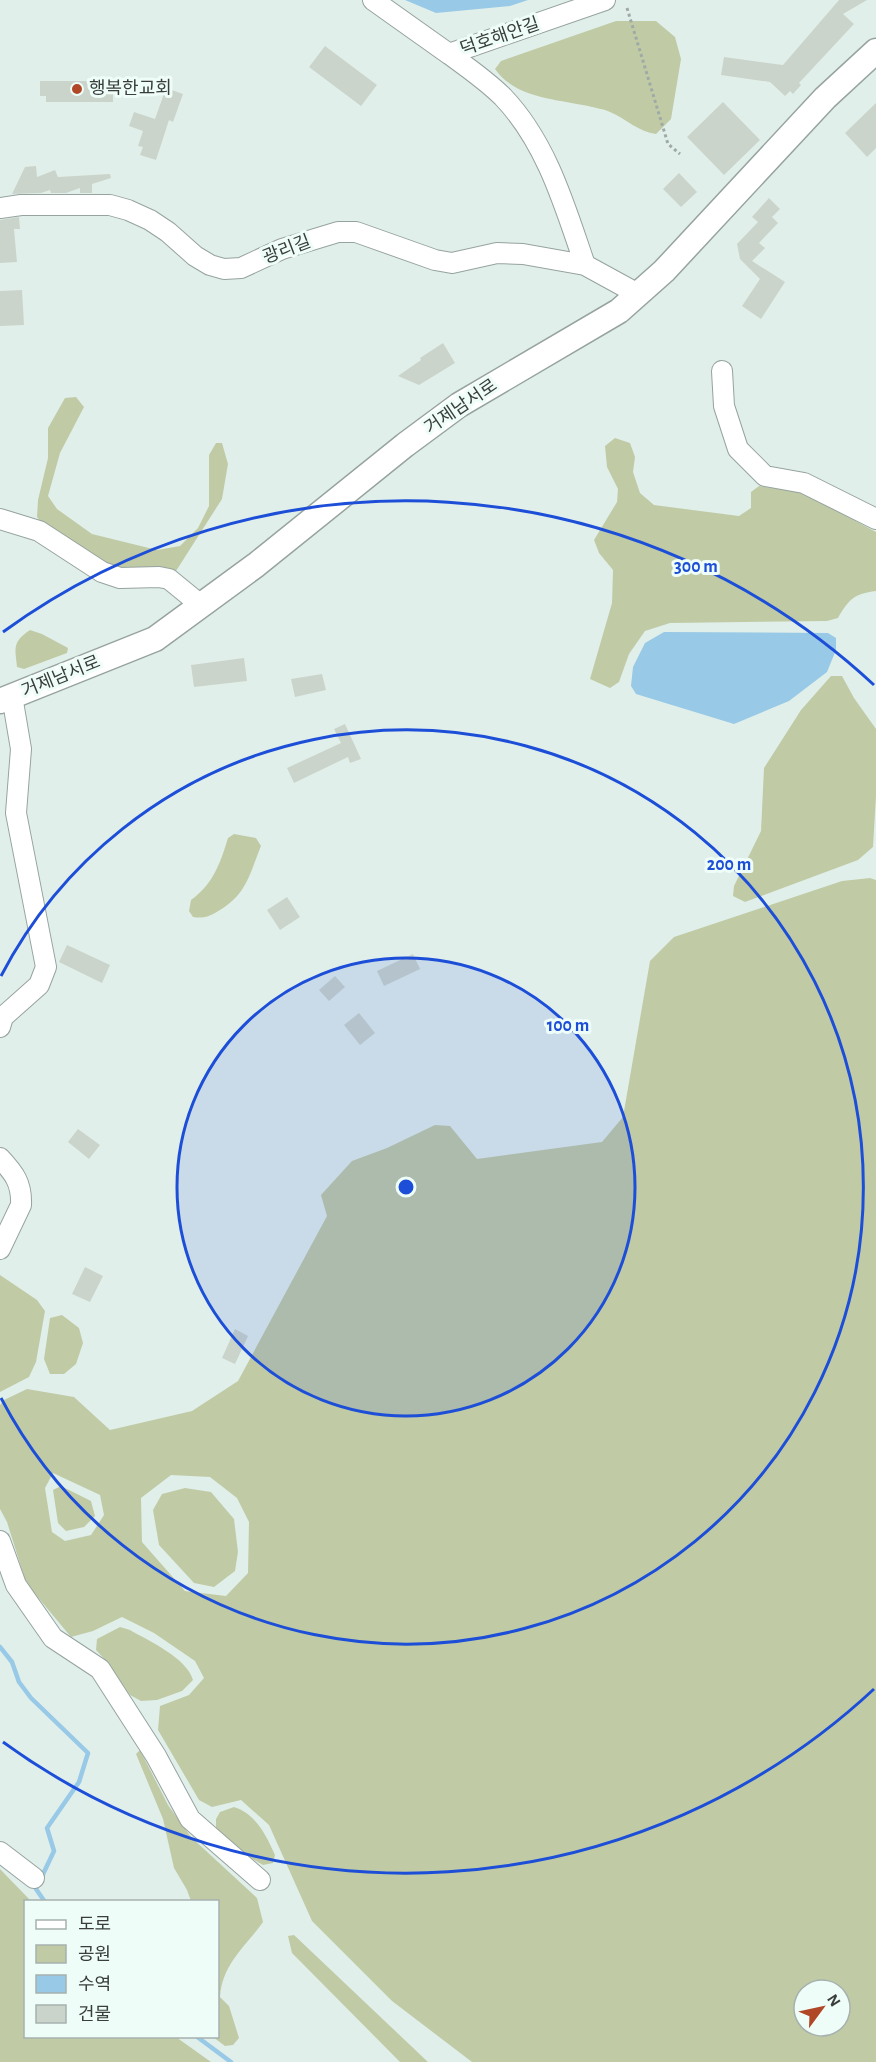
<svg xmlns="http://www.w3.org/2000/svg" width="876" height="2062" viewBox="0 0 876 2062" font-family="'Alegreya Sans','Noto Sans KR',sans-serif">
  <style>
    .green { fill: #c0cba6; fill-rule: evenodd }
    .water { fill: #98c9e6 }
    .lines { fill: none; stroke-linecap: round; stroke-linejoin: round }
    .stream { stroke: #98c9e6; stroke-width: 4.5 }
    .building { fill: #cad4cb }
    .minor-casing { stroke: #96a39f; stroke-width: 22 }
    .major-casing { stroke: #96a39f; stroke-width: 27 }
    .path { stroke: #9fa9a6; stroke-width: 3; stroke-dasharray: 3 3; stroke-linecap: butt }
    .minor { stroke: #fff; stroke-width: 20 }
    .major { stroke: #fff; stroke-width: 24 }
    .ring { fill: none; stroke: #1d4ed8; stroke-width: 3 }
    .poi-dot { fill: #b04828; stroke: #effdf9; stroke-width: 2 }
    .labels { text-anchor: middle; dominant-baseline: central; stroke-width: 6; stroke-linejoin: round; paint-order: stroke }
    .street-label { font-size: 18px; fill: #393e3d; stroke: #effdf9 }
    .poi-label { font-size: 18px; fill: #393e3d; stroke: #effdf9; text-anchor: start }
    .centre { fill: #1d4ed8; stroke: #effdf9; stroke-width: 3 }
    .ring-label { font-size: 18px; text-anchor: middle; font-weight: bold; fill: #1d4ed8; stroke: #effdf9; stroke-width: 6; stroke-linejoin: round; paint-order: stroke }
  </style>
  <rect width="100%" height="100%" fill="#e1efeb"/>
  <path class="green" d="M616,21H656L675,37L681,59L671,119L656,134C639,132 626,119 610,112C604,109 595,108 588,106C556,99 515,98 495,69L501,61Z
    M76,397L84,407L60,453L48,496L57,509L92,534L157,550L180,546L198,528L209,506V455L216,443H222L228,464L222,499L176,571L120,572L45,527L37,517L38,500L48,458V428L65,398Z
    M615,438L630,443L635,457L633,472L640,493L654,505L739,516L751,508V492L759,486L804,493L876,532V591C854,594 849,599 838,618L827,621L670,623L645,631L629,654L619,682L610,688L590,679L612,603L613,570L599,553L594,540L617,502L618,489L607,467L605,446Z
    M30,630L42,634L68,648L67,653L24,669L17,667C15,648 12,642 30,630Z
    M831,676H842L854,698L876,729V796L873,847L858,860L745,902L733,896L734,886L761,831L764,768L801,710Z
    M234,834L256,838L261,846C250,873 247,894 220,910C210,916 205,919 193,917L189,911L191,900C213,884 220,864 228,838Z
    M870,878L876,880V2062H472L392,2001L312,1921L269,1825L241,1800L212,1807L199,1800L158,1730L160,1706L189,1695L204,1678L195,1661L154,1633L122,1617L93,1631L71,1637L26,1583L7,1522L0,1509V1405L4,1400L27,1389L74,1397L110,1430L192,1411L238,1381L327,1216L321,1195L352,1161L387,1148L435,1125L450,1126L477,1159L602,1142L623,1117L650,961L674,937L842,881ZM53,1473L100,1495L104,1515L91,1535L65,1541L52,1532L45,1488ZM171,1475L210,1477L237,1498L249,1522L248,1573L226,1596L185,1591L142,1542L141,1498ZM804,1990H840V2026H804Z
    M0,1275L37,1300L45,1311L36,1362L29,1377L0,1392Z
    M62,1315L79,1328L83,1343L76,1364L64,1374H50L44,1359L50,1318Z
    M61,1486L91,1501L95,1516L84,1527L66,1531L58,1523L53,1490Z
    M185,1488L211,1492L234,1519L238,1552L235,1571L214,1587L194,1583L159,1545L153,1510L162,1494Z
    M120,1627L130,1630C149,1641 187,1658 193,1680L182,1691L157,1700L141,1701L130,1695L108,1663L96,1650L97,1639Z
    M140,1750L168,1805L191,1837L257,1898L263,1922C246,1946 222,1964 220,1997L229,2006L239,2038L233,2045L225,2046L213,2037L218,2036V1902L191,1901L187,1890L174,1868L163,1819L136,1754Z
    M234,1807C256,1814 266,1835 275,1855L273,1863L263,1865L239,1851L216,1829V1819L220,1812Z
    M0,1869L31,1901L26,1902V2036L176,2037L211,2062H0Z
    M294,1935L428,2062H400L292,1953L288,1936Z"/>
  <path class="water" d="M405,0H528L510,6L436,13Z
    M664,632L828,633L836,638V650L827,672L789,701L734,724L636,694L631,686L633,667L645,643Z"/>
  <g class="lines">
    <path class="stream" d="M0,1647L12,1662L19,1682L31,1698L88,1753L79,1782L47,1828L54,1851L36,1889L45,1902
      M196,2036L231,2062"/>
  </g>
  <path class="building" d="M839,0H867L843,14L854,24L799,83L801,85L793,94L790,91L785,96L770,82L721,75L724,57L783,65Z
    M325,46L377,85L361,106L309,67Z
    M40,81H113V102H46V96H40Z
    M166,88L183,94L173,122L169,120L156,160L140,155L143,147L138,146L143,131L129,126L134,112L155,119Z
    M723,102L760,140L724,175L687,137Z
    M876,103V148L867,157L845,133Z
    M36,166L37,177L55,170L58,177L110,174L111,178L92,184V193H80V188L66,193H51L50,190L41,193L12,194L25,167Z
    M679,173L697,192L681,207L663,189Z
    M769,198L780,209L772,217L778,223L759,243L765,248L752,261L785,282L761,319L742,306L760,279L740,259L737,244L758,222L752,217Z
    M19,217L20,229H14L17,262L0,263V220Z
    M22,290L24,325L0,326V291Z
    M443,343L455,363L419,385L398,376L421,360L420,358Z
    M244,658L247,681L194,687L191,665Z
    M322,674L326,690L295,697L291,679Z
    M345,724L361,759L350,763L348,757L294,783L287,768L341,743L334,729Z
    M287,897L300,917L280,930L267,910Z
    M67,945L110,965L102,983L59,962Z
    M413,954L420,969L384,986L377,971Z
    M335,976L345,987L329,1001L319,990Z
    M359,1013L375,1033L360,1045L344,1025Z
    M78,1129L100,1145L89,1159L68,1142Z
    M85,1267L103,1276L90,1302L72,1294Z
    M235,1329L248,1336L235,1364L222,1358Z"/>
  <g class="lines">
    <g class="minor-casing">
      <path id="minor" d="M373,0L449,54L605,0
        M449,54C467,67 487,81 503,97C547,143 565,207 585,265L638,294
        M0,208L21,205H110L128,210L150,220L168,232L195,256L210,265L224,269L241,268L282,249L338,232H356L435,260L452,263L497,253L523,254L585,265
        M722,371L724,406L738,449L765,476L804,483L876,519
        M0,519L39,531L102,572L120,578L159,577L169,579L202,606
        M0,1027L3,1017L39,985L46,967L16,813L21,749L12,696
        M0,1158C14,1173 22,1183 21,1205L0,1249
        M0,1541L16,1585L53,1638L100,1669L156,1756L190,1819L260,1880
        M0,1852L34,1878"/>
    </g>
    <g class="major-casing">
      <path id="major" d="M0,701L155,639L256,565L405,445L459,405L619,311L664,271L825,98L876,51"/>
    </g>
    <path class="path" d="M627,8L668,144L680,154"/>
    <use href="#minor" class="minor"/>
    <use href="#major" class="major"/>
  </g>
  <circle cx="406" cy="1187" r="229" fill="#1d4ed8" fill-opacity=".12"/>
  <g class="ring">
    <circle cx="406" cy="1187" r="229"/>
    <path d="M1 976A457 457 0 1 1 1 1398"/>
    <path d="M874 1689A686 686 0 0 1 3 1742M3 632A686 686 0 0 1 874 685"/>
  </g>
  <circle class="poi-dot" cx="77" cy="89" r="6"/>
  <g class="labels">
    <g class="street-label">
      <text transform="translate(500 37) rotate(-19)">덕호해안길</text>
      <text transform="translate(287 250) rotate(-21)">광리길</text>
      <text transform="translate(461 407) rotate(-34)">거제남서로</text>
      <text transform="translate(61 677) rotate(-22)">거제남서로</text>
    </g>
    <g class="poi-label">
      <text x="89" y="89">행복한교회</text>
    </g>
  </g>
  <circle cx="406" cy="1187" r="9" class="centre"/>
  <g class="ring-label">
    <text x="696" y="572">300 m</text>
    <text x="729" y="870">200 m</text>
    <text x="568" y="1031">100 m</text>
  </g>
  <rect x="24" y="1900" width="195" height="138" fill="#effdf9" stroke="#a6b1ae" stroke-width="1.5"/>
  <rect x="36" y="1920" width="30" height="9" fill="#ffffff" stroke="#a6b1ae" stroke-width="1.5"/>
  <text x="78" y="1930" font-size="18" fill="#393e3d">도로</text>
  <rect x="36" y="1945" width="30" height="18" fill="#c0cba6" stroke="#a6b1ae" stroke-width="1.5"/>
  <text x="78" y="1960" font-size="18" fill="#393e3d">공원</text>
  <rect x="36" y="1975" width="30" height="18" fill="#98c9e6" stroke="#a6b1ae" stroke-width="1.5"/>
  <text x="78" y="1990" font-size="18" fill="#393e3d">수역</text>
  <rect x="36" y="2005" width="30" height="18" fill="#cad4cb" stroke="#a6b1ae" stroke-width="1.5"/>
  <text x="78" y="2020" font-size="18" fill="#393e3d">건물</text>
  <g transform="translate(822 2008) rotate(57)"><circle r="28" fill="#effdf9" stroke="#a6b1ae" stroke-width="1.5"/>
  <path d="M0-4.5L10 22L0 15L-10 22Z" fill="#b04828"/>
  <text y="-9" font-size="16" font-weight="bold" text-anchor="middle" fill="#393e3d">N</text>
  </g>
</svg>
